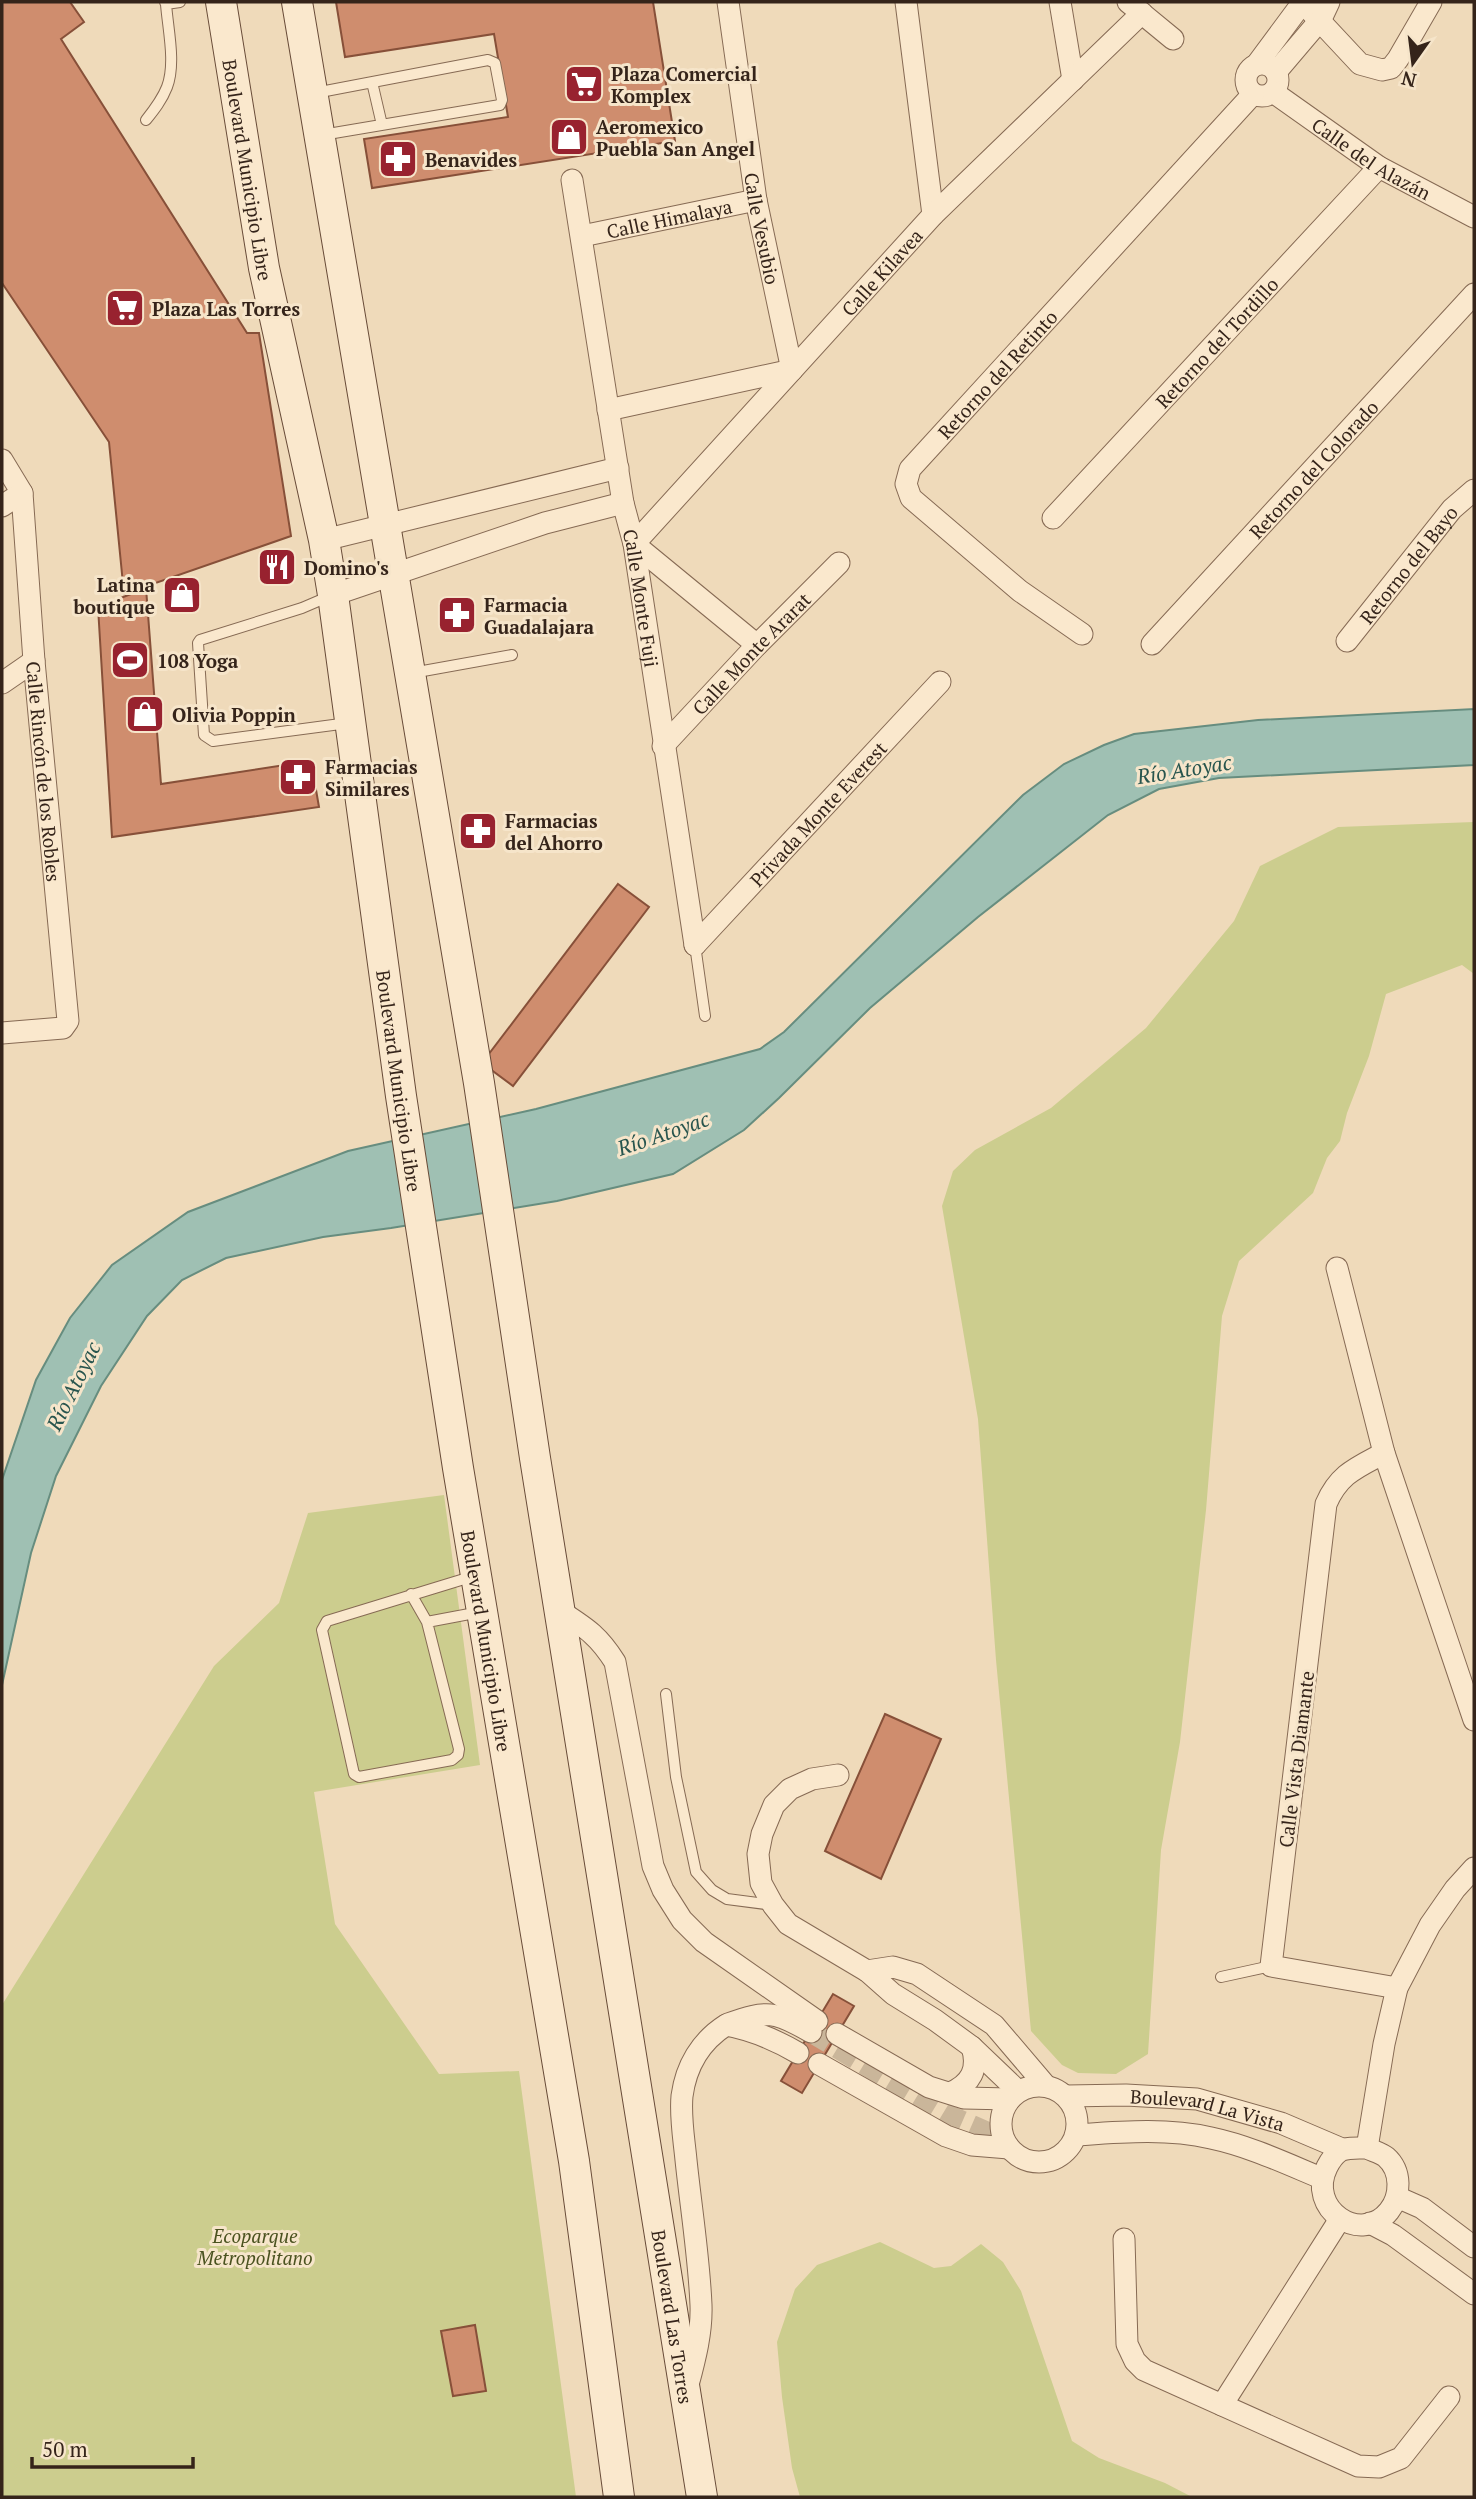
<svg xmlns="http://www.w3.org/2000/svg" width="1476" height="2499" viewBox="0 0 1476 2499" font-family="'PT Serif',serif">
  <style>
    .green { fill: #cccd8e }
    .water { fill: #9fc0b3; stroke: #678d7f; stroke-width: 2 }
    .building { fill: #cf8d6e; stroke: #875039; stroke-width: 2 }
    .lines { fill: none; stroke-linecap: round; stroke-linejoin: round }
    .street-tunnel { stroke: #cab69a; stroke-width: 21; stroke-dasharray: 21 10; stroke-linecap: butt }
    .lane-casing { stroke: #866a54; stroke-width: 12 }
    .street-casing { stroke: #866a54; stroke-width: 23 }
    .secondary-casing { stroke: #684b38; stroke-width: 32 }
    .lane { stroke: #fae8cd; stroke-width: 10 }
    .street { stroke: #fae8cd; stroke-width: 21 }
    .secondary { stroke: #fae8cd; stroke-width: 30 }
    .labels { text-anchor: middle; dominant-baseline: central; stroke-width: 6; stroke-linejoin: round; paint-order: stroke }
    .poi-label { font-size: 19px; font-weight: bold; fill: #35241a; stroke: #f6e5ca; text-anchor: start }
    .street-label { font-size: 19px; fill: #35241a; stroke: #f6e5ca }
    .park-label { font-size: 19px; font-style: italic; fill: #4a521f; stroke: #f6e5ca }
    .water-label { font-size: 21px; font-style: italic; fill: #28554e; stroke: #f6e5ca }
  </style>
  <rect width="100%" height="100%" fill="#efdaba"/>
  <path class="green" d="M1474,822V974L1462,965L1386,994L1369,1056L1347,1113L1340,1141L1327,1158L1313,1193L1239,1261L1222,1316L1206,1510L1180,1742L1161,1850L1148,2054L1116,2074L1078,2073L1062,2065L1031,2031L996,1660L978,1419L942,1206L953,1171L975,1150L1051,1108L1146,1028L1234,921L1260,866L1338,827Z
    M444,1495L480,1765L314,1792L335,1924L439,2074L519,2071L576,2497H2V2005L214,1666L279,1603L308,1513Z
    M880,2242L934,2268L951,2266L981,2244L1003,2262L1021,2291L1072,2441L1099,2458L1165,2483L1192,2497H800L792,2468L782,2397L777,2342L795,2289L817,2265Z"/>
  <path class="water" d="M1474,709V765L1219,778L1159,789L1108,815L978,917L870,1008L779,1098L744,1130L673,1174L557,1201L391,1228L323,1237L226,1258L182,1280L147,1316L101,1386L56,1476L31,1553L2,1685V1480L36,1380L70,1318L112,1265L188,1212L348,1151L536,1109L760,1049L784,1032L1023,795L1064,764L1104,745L1134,734L1258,720Z"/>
  <path class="building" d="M2,2H70L84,22L61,39L247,333H259L291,536L124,594L109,442L2,283Z
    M336,2H653L675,141L372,188L364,139L508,117L494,34L345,57Z
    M146,588L161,784L311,761L319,807L112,837L98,607Z
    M618,884L649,907L513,1086L482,1063Z
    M885,1714L941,1739L881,1879L825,1851Z
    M833,1994L854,2006L802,2093L781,2081Z
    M475,2325L486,2391L453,2396L441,2331Z"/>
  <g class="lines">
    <path class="street-tunnel" d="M811,2032L950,2116L1005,2140"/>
    <g class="lane-casing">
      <path id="lane" d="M165,2L166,4L180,2
        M372,82L382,125
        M315,93L488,60L495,63L502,100L500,105L322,135
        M146,120C154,110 162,100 167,87C176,63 168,30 166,4
        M330,596L302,608L200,640L198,643L204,735L213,741L348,723
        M412,673L512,655
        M695,945L705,1016
        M411,1594L427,1622L459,1749L458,1755L452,1760L359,1777L354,1774L322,1630L327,1621L474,1576
        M427,1622L480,1612
        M666,1694L676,1777L696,1872L712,1890L727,1899L773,1905
        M1221,1977L1271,1966"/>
    </g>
    <g class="street-casing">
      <g id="street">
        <path id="s1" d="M728,2L756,200L792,370"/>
        <path d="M906,2L933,215"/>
        <path d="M1060,2L1073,80"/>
        <path d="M1128,2L1173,39"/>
        <path d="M1303,3L1360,64L1382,70L1391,68L1398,59L1431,2"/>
        <circle cx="1262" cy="80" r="16"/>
        <path d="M1257,64L1303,2"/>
        <path d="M1276,72L1321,19L1329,2"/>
        <path id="s2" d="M1273,92L1379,167L1474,217"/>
        <path id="s3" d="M572,180L623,503L634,544L695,945"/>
        <path id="s4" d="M582,236L756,200"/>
        <path d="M608,410L792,370"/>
        <path id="s5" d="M2,460L22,493L34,661L68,1021L63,1028L2,1033"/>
        <path d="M2,506L22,493"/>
        <path id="s6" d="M1053,518L1379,167"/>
        <path d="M324,540L618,468"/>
        <path d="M333,595L545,523L623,503"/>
        <path id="s7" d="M1082,634L1020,591L911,498L906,484L910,469L1253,94"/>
        <path id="s8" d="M1347,641L1452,509L1474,490"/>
        <path id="s9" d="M1152,644L1474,294"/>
        <path id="s10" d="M757,645L634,544L933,215L1142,13"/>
        <path d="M2,683L34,661"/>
        <path id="s11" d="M663,746L757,645L839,563"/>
        <path id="s12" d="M695,945L940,682"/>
        <path d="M1337,1268L1384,1453L1474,1720"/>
        <path d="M1384,1453C1356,1468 1339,1474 1326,1504L1271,1966L1397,1988"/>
        <path d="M560,1611C586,1628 598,1635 615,1662L653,1866L663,1890L682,1920L704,1942L817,2021"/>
        <path d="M838,1775L812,1779L790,1789L774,1805L762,1834L758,1854L761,1883L773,1905L788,1924L867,1971L893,1994L935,2020L972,2047L1018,2091"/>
        <path d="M867,1971L893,1967L917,1974L994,2025L1046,2086"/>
        <path d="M728,2024C767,2010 775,2011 811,2032"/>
        <path d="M837,2034L929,2087L964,2098L1010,2099"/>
        <path d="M819,2064L946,2136L972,2145L1009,2148"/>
        <circle cx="1039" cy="2124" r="38"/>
        <path d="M950,2093C971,2084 979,2069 972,2047"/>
        <path id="s13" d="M1067,2096L1126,2095L1197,2099L1281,2123L1342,2149"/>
        <path d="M1077,2135C1121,2132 1167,2128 1211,2138C1249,2146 1285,2163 1321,2178"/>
        <path d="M1367,2148L1384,2044L1397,1988L1430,1925L1455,1889L1474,1868"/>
        <path d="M1367,2148C1373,2151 1381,2153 1386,2157C1402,2171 1401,2196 1389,2211C1361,2246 1306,2209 1327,2167C1330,2161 1334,2155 1340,2151C1347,2147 1359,2148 1367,2148Z"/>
        <path d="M1397,2197L1422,2208L1474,2247"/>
        <path d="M1370,2223L1393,2235L1474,2294"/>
        <path d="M1124,2239L1127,2344L1135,2361L1144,2370L1358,2466L1379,2467L1401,2458L1449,2397"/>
        <path d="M688,2385C695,2359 702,2332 701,2305C699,2257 691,2208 686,2160C684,2139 680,2117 682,2096C686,2066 701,2041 726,2025C753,2030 774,2039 798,2053"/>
        <path d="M1222,2405L1340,2219"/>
      </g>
    </g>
    <g class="secondary-casing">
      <g id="secondary">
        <path id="s14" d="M221,2L264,268L324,540L333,595L401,1096L458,1468L574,2161L619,2497"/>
        <path id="s15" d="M297,2L479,1083L535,1458L702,2497"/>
      </g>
    </g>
    <use href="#lane" class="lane"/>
    <use href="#street" class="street"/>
    <use href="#secondary" class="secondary"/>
  </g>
  <defs>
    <g id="supermarket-square" transform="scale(2.0125)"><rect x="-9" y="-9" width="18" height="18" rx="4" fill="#98222f" stroke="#f6e5ca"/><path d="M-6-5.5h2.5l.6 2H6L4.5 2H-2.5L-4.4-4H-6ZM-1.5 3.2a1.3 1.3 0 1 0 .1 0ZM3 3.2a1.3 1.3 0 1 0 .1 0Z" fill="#fff"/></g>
    <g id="shop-square" transform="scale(2.0125)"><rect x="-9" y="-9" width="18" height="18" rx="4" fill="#98222f" stroke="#f6e5ca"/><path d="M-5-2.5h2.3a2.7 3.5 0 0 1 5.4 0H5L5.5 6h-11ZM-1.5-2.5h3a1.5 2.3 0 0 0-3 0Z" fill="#fff"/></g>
    <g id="pharmacy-square" transform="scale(2.0125)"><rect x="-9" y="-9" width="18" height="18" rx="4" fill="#98222f" stroke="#f6e5ca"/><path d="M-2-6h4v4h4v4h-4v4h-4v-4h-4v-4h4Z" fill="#fff"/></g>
    <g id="restaurant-square" transform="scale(2.0125)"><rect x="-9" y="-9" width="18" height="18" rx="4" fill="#98222f" stroke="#f6e5ca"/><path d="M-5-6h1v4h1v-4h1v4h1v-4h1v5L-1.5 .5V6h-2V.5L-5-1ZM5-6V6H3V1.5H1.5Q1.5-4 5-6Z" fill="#fff"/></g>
    <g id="stadium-square" transform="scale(2.0125)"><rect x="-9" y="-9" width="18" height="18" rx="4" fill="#98222f" stroke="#f6e5ca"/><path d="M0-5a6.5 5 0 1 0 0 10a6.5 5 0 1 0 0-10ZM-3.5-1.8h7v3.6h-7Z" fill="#fff"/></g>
  </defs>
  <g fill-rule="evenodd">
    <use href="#supermarket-square" x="584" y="84"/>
    <use href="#shop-square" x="569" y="137"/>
    <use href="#pharmacy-square" x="398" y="159"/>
    <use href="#supermarket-square" x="125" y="308"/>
    <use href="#restaurant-square" x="277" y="567"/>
    <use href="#shop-square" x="182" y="595"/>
    <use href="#pharmacy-square" x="457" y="615"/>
    <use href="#stadium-square" x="130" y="660"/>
    <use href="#shop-square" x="145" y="714"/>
    <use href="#pharmacy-square" x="298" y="777"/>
    <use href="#pharmacy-square" x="478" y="831"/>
  </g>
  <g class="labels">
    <g class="poi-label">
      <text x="611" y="73">Plaza Comercial<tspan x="611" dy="22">Komplex</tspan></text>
      <text x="596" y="126">Aeromexico<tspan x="596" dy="22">Puebla San Angel</tspan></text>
      <text x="425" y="159">Benavides</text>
      <text x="152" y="308">Plaza Las Torres</text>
      <text x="304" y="567">Domino's</text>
      <text x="155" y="584" text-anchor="end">Latina<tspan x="155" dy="22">boutique</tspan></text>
      <text x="484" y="604">Farmacia<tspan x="484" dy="22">Guadalajara</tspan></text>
      <text x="157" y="660">108 Yoga</text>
      <text x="172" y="714">Olivia Poppin</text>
      <text x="325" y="766">Farmacias<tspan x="325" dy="22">Similares</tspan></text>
      <text x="505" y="820">Farmacias<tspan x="505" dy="22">del Ahorro</tspan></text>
    </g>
    <g class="street-label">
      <text stroke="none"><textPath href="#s2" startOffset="119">Calle del Alazán</textPath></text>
      <text stroke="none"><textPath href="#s14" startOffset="170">Boulevard Municipio Libre</textPath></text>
      <text stroke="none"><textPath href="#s4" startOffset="89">Calle Himalaya</textPath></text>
      <text stroke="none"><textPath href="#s1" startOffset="229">Calle Vesubio</textPath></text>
      <text stroke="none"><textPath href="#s10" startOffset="527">Calle Kilavea</textPath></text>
      <text stroke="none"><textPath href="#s6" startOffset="240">Retorno del Tordillo</textPath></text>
      <text stroke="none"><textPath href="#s7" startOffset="378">Retorno del Retinto</textPath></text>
      <text stroke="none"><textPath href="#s9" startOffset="238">Retorno del Colorado</textPath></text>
      <text stroke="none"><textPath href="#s8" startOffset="98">Retorno del Bayo</textPath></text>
      <text stroke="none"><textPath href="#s3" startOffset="424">Calle Monte Fuji</textPath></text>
      <text stroke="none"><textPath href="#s11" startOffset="128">Calle Monte Ararat</textPath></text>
      <text stroke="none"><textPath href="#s5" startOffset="318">Calle Rincón de los Robles</textPath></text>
      <text stroke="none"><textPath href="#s12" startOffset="180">Privada Monte Everest</textPath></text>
      <text stroke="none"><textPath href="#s14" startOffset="1094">Boulevard Municipio Libre</textPath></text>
      <text stroke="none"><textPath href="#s14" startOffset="1661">Boulevard Municipio Libre</textPath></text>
      <text transform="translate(1296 1759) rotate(-83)">Calle Vista Diamante</text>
      <text stroke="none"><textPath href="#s13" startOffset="142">Boulevard La Vista</textPath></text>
      <text stroke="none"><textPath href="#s15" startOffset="2345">Boulevard Las Torres</textPath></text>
    </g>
    <g class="park-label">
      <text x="255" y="2235">Ecoparque<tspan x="255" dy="22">Metropolitano</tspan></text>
    </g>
    <g class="water-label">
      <text transform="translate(1184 769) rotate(-9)">Río Atoyac</text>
      <text transform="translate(663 1133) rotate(-19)">Río Atoyac</text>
      <text transform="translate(73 1386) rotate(-64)">Río Atoyac</text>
    </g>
  </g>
  <rect width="1476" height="2499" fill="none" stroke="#35241a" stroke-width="7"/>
  <g transform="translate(1413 63) rotate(194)" stroke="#f6e5ca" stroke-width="5" paint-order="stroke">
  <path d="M0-5L12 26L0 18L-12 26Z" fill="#35241a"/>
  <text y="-10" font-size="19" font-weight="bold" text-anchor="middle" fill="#35241a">N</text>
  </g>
  <path d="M32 2457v10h161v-10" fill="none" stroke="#35241a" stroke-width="3.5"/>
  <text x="42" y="2457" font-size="21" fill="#35241a" stroke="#f6e5ca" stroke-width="5" paint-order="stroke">50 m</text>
</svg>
